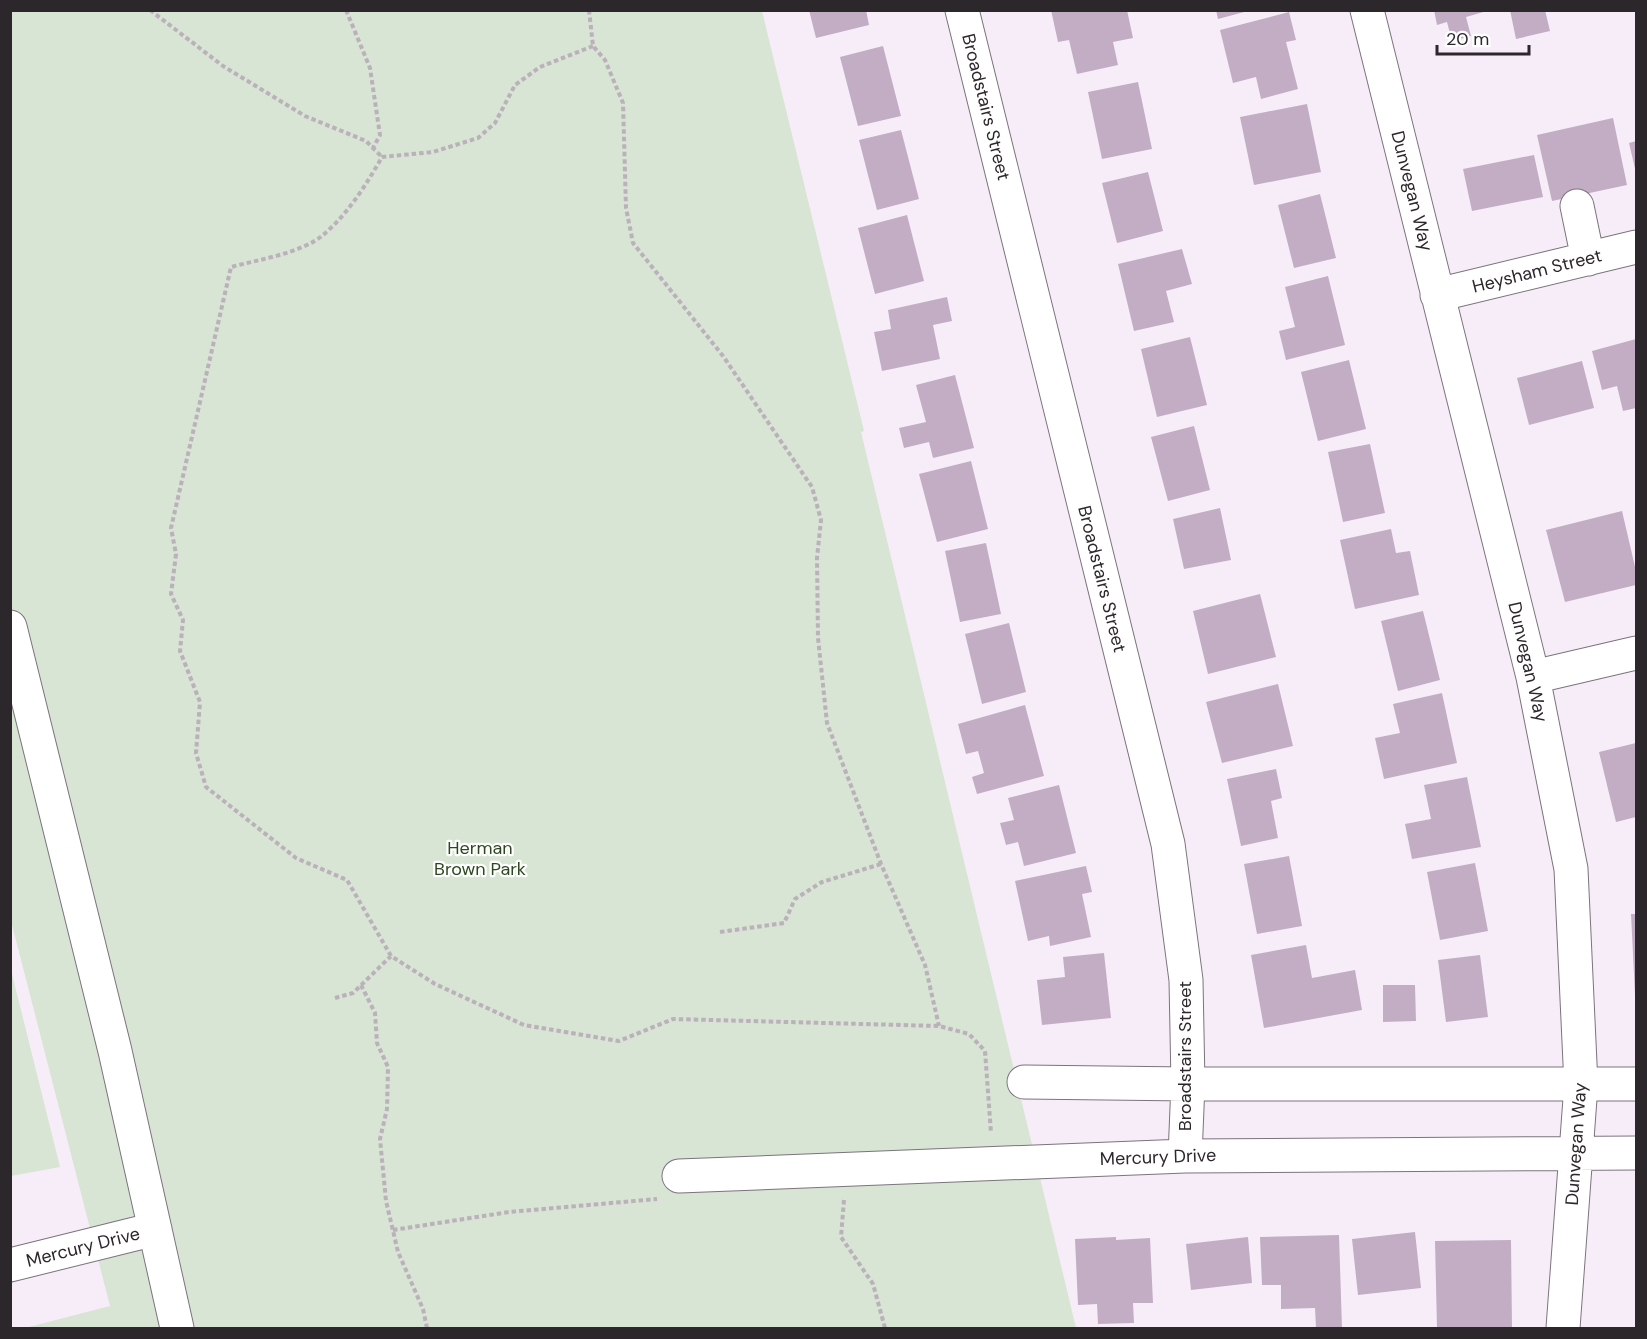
<svg xmlns="http://www.w3.org/2000/svg" width="1647" height="1339" viewBox="0 0 1647 1339" font-family="'DM Sans',sans-serif">
  <style>
    .green { fill: #d8e4d4 }
    .building { fill: #c2adc5 }
    .lines { fill: none; stroke-linecap: round; stroke-linejoin: round }
    .minor-casing { stroke: #7c737d; stroke-width: 35 }
    .path { stroke: #bab1ba; stroke-width: 4; stroke-dasharray: 4.5 3; stroke-linecap: butt }
    .minor { stroke: #fff; stroke-width: 33 }
    .labels { text-anchor: middle; dominant-baseline: central; stroke-width: 4.5; stroke-linejoin: round; paint-order: stroke }
    .street-label { font-size: 18px; fill: #2b272b; stroke: #fefefe }
    .park-label { font-size: 18px; fill: #2d4820; stroke: #fefefe }
  </style>
  <rect width="100%" height="100%" fill="#f7edf8"/>
  <path class="green" d="M10,11H762L864,431L861,432L1076,1328H25L110,1306L11,921Z
    M10,966L60,1167L11,1176H10Z"/>
  <path class="building" d="M809,10H866L869,25L816,38Z
    M1051,10H1127L1133,38L1113,42L1118,65L1077,74L1069,40L1058,42Z
    M1216,10H1248V11L1218,19Z
    M1434,10H1487V11L1466,17L1471,36L1452,41L1447,22L1437,25Z
    M1510,10H1545L1550,31L1516,39Z
    M1289,12L1296,40L1286,42L1298,89L1261,99L1256,77L1233,83L1220,30Z
    M883,46L901,116L858,126L840,57Z
    M1138,82L1152,149L1102,159L1088,92Z
    M1307,104L1321,172L1254,185L1240,117Z
    M1613,118L1627,185L1552,201L1537,135Z
    M901,130L919,199L877,210L859,140Z
    M1636,141V173L1629,143Z
    M1534,155L1543,197L1472,211L1463,169Z
    M1148,172L1163,231L1117,243L1102,183Z
    M1320,194L1336,258L1294,268L1278,205Z
    M907,215L924,281L875,294L858,228Z
    M1182,249L1192,284L1166,291L1174,322L1134,331L1118,264Z
    M1328,276L1345,345L1286,360L1279,331L1295,327L1285,287Z
    M947,297L952,321L933,325L940,359L882,371L874,332L891,329L888,310Z
    M1190,337L1207,405L1157,417L1141,349Z
    M1636,339V408L1623,411L1617,386L1602,390L1592,351Z
    M1349,360L1366,429L1318,441L1301,372Z
    M1582,361L1594,408L1529,425L1517,378Z
    M955,375L974,448L933,458L929,442L904,448L899,428L926,422L916,385Z
    M1194,426L1210,490L1168,501L1151,437Z
    M1370,444L1385,513L1343,522L1328,452Z
    M971,461L988,529L937,542L919,474Z
    M1220,508L1231,560L1184,569L1173,519Z
    M1622,511L1636,571V585L1565,602L1546,530Z
    M1391,529L1396,553L1410,551L1419,595L1355,609L1340,540Z
    M986,543L1001,614L960,622L945,551Z
    M1260,594L1276,657L1208,674L1193,611Z
    M1423,611L1440,680L1398,691L1381,621Z
    M1009,623L1026,692L982,704L965,634Z
    M1278,684L1293,746L1222,763L1206,702Z
    M1442,693L1457,763L1384,779L1375,738L1400,733L1393,704Z
    M1025,705L1044,776L977,794L972,777L984,773L978,751L966,754L958,724Z
    M1636,743V817L1616,822L1599,752Z
    M1276,769L1282,798L1271,801L1278,838L1241,846L1227,779Z
    M1467,777L1481,847L1412,859L1405,824L1431,819L1424,785Z
    M1059,785L1076,853L1024,866L1018,842L1006,845L1000,823L1014,820L1008,798Z
    M1289,856L1302,926L1257,934L1244,864Z
    M1475,863L1488,931L1440,940L1427,872Z
    M1086,866L1092,892L1082,894L1091,937L1050,946L1049,936L1028,941L1015,881Z
    M1631,914H1636V995H1635Z
    M1306,945L1312,978L1355,970L1362,1010L1264,1028L1251,955Z
    M1104,953L1111,1018L1042,1025L1037,980L1065,977L1063,957Z
    M1480,955L1488,1017L1446,1022L1438,960Z
    M1383,985H1415L1416,1021L1383,1022Z
    M1415,1232L1421,1288L1358,1295L1352,1239Z
    M1339,1235L1342,1328H1316L1315,1308L1281,1309V1285H1262L1260,1237Z
    M1116,1237V1240L1150,1238L1153,1303H1133L1134,1323L1098,1324L1097,1304L1078,1305L1075,1239Z
    M1248,1237L1252,1283L1191,1290L1186,1244Z
    M1511,1240L1512,1328H1437L1435,1241Z"/>
  <g class="lines">
    <g class="minor-casing">
      <path id="minor" d="M962,10L1168,844L1186,980L1188,1084L1185,1156
        M1367,10L1533,677L1571,869L1581,1085L1563,1328
        M1577,206L1588,259
        M1437,295L1636,247
        M10,627L115,1051L177,1328
        M1533,677L1636,653
        M1024,1082L1188,1084H1636
        M679,1176L1185,1156L1636,1153
        M10,1265L155,1229"/>
    </g>
    <path class="path" d="M150,10L223,66L305,116L366,141L382,157
      M346,10L370,68L380,135L373,148
      M589,10L593,46L605,60L623,103L626,208L633,243L723,356L812,487L821,520L817,558L818,638L827,723L881,864L925,965L939,1026
      M593,46L540,67L515,85L495,123L478,138L433,152L382,157C366,185 348,214 323,235C302,253 257,260 231,267L171,528L176,554L171,594L183,620L180,651L200,702L196,753L206,787L296,858L347,880L391,956L435,984L524,1025L619,1041L673,1019L939,1026L969,1034L985,1051L991,1133
      M720,932L784,923L795,899L822,882L881,864
      M361,985L375,1013L377,1043L388,1067L387,1109L380,1139L386,1201L398,1252L423,1309L427,1328
      M335,998L353,993L391,956
      M844,1200L841,1237L873,1284L885,1328
      M393,1230L509,1212L657,1199"/>
    <use href="#minor" class="minor"/>
  </g>
  <g class="labels">
    <g class="street-label">
      <text transform="translate(986 107) rotate(76)">Broadstairs Street</text>
      <text transform="translate(1412 191) rotate(76)">Dunvegan Way</text>
      <text transform="translate(1537 271) rotate(-14)">Heysham Street</text>
      <text transform="translate(1102 579) rotate(76)">Broadstairs Street</text>
      <text transform="translate(1528 662) rotate(77)">Dunvegan Way</text>
      <text transform="translate(1185 1056) rotate(-90)">Broadstairs Street</text>
      <text transform="translate(1576 1144) rotate(-86)">Dunvegan Way</text>
      <text transform="translate(1158 1157) rotate(-2)">Mercury Drive</text>
      <text transform="translate(83 1247) rotate(-14)">Mercury Drive</text>
    </g>
    <g class="park-label">
      <text x="480" y="848">Herman<tspan x="480" dy="21">Brown Park</tspan></text>
    </g>
  </g>
  <rect width="1647" height="1339" fill="none" stroke="#2b272b" stroke-width="24"/>
  <path d="M1437 45v9h92v-9" fill="none" stroke="#2b272b" stroke-width="3"/>
  <text x="1446" y="45" font-size="18" fill="#2b272b" stroke="#fefefe" stroke-width="4.5" paint-order="stroke">20 m</text>
</svg>
